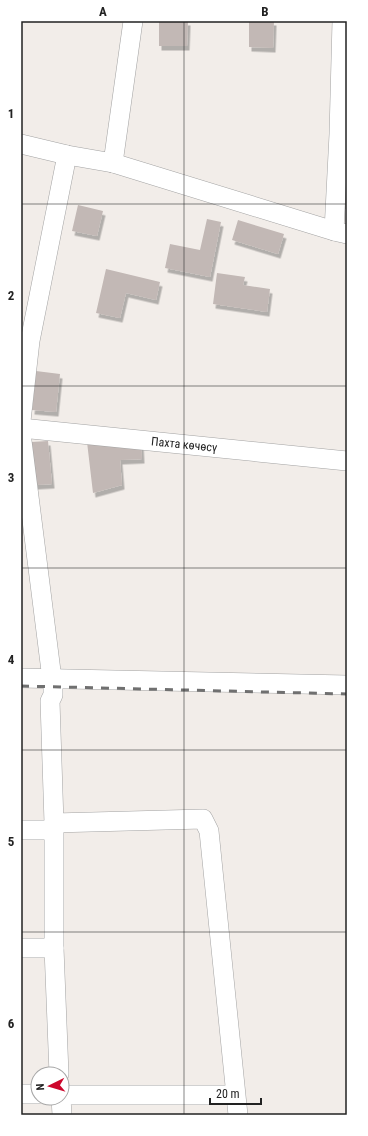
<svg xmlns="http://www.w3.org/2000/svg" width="368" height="1136" viewBox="0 0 368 1136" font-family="'Roboto Condensed',sans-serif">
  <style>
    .building { fill: #c2b8b5; filter: url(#shadow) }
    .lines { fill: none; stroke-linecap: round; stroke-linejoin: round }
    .street-casing { stroke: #a3a3a3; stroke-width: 20 }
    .street { stroke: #fff; stroke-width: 19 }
    .rail { stroke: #707070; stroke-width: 3; stroke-dasharray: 8 8; stroke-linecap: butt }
    .grid { fill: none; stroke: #222; stroke-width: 1; stroke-opacity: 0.55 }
    .labels { text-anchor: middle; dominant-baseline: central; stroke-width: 3; stroke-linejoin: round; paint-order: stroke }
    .street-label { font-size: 12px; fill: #222; stroke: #fff }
    .neatline { fill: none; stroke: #222; stroke-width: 1.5 }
    .grid-label { font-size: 13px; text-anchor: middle; font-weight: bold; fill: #222 }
  </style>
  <defs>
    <filter id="shadow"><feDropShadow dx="2.5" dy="4.5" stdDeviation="0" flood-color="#0004"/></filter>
  </defs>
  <rect width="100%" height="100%" fill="#f2ede9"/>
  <path class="building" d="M159,21H188L187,46H159Z
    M249,21H274L273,48L249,47Z
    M346,177H347V209H344Z
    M78,205L103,211L97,236L72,231Z
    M207,219L221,222L210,277L165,268L170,244L200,250Z
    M238,220L284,234L278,254L232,240Z
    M106,269L160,282L156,300L126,293L120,318L96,313Z
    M217,273L245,277L243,285L270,289L267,312L213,304Z
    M36,371L60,374L56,412L32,410Z
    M48,441L52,484L35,485L31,442Z
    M141,441L142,459L120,460L122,485L93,493L87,442Z"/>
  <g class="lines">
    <g class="street-casing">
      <g id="street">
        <path d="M21,144L67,155L113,163L334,231L347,234"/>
        <path d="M113,163L133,21"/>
        <path d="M334,231L339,134L342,21"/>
        <path d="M21,421L30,341L67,155"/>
        <path id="s1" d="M21,428L347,461"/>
        <path d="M21,433L53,687V695L50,701L54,823V948L59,1074"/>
        <path d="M21,678L347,685"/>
        <path d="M54,823L203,819L209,831L238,1115"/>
        <path d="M21,830H54"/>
        <path d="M21,948H54"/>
        <path d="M21,1094H38"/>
        <path d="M62,1095H235"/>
        <path d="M61,1098L62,1115"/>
      </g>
    </g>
    <use href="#street" class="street"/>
    <path class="rail" d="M21,686L347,694"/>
  </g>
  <path class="grid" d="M184,21V1115M21,204H347M21,386H347M21,568H347M21,750H347M21,932H347"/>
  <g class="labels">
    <g class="street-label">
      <text stroke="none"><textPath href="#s1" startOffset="164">Пахта көчөсү</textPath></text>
    </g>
  </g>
  <rect width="368" height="1136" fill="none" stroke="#ffffff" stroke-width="44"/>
  <g transform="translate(50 1086) rotate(265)"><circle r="19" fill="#ffffff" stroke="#a7a7a7"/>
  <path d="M0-3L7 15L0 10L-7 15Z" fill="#cd072c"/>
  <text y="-6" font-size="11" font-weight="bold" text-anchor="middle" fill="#222222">N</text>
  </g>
  <path d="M210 1098v6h51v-6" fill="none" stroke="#222222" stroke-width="2"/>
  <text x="216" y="1098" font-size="12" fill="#222222" stroke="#ffffff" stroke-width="3" paint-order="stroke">20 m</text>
  <rect x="22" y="22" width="324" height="1092" class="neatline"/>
  <g class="grid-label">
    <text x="103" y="16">A</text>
    <text x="265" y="16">B</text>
    <text x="11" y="118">1</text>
    <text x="11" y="300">2</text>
    <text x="11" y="482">3</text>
    <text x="11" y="664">4</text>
    <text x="11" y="846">5</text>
    <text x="11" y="1028">6</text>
  </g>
</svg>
